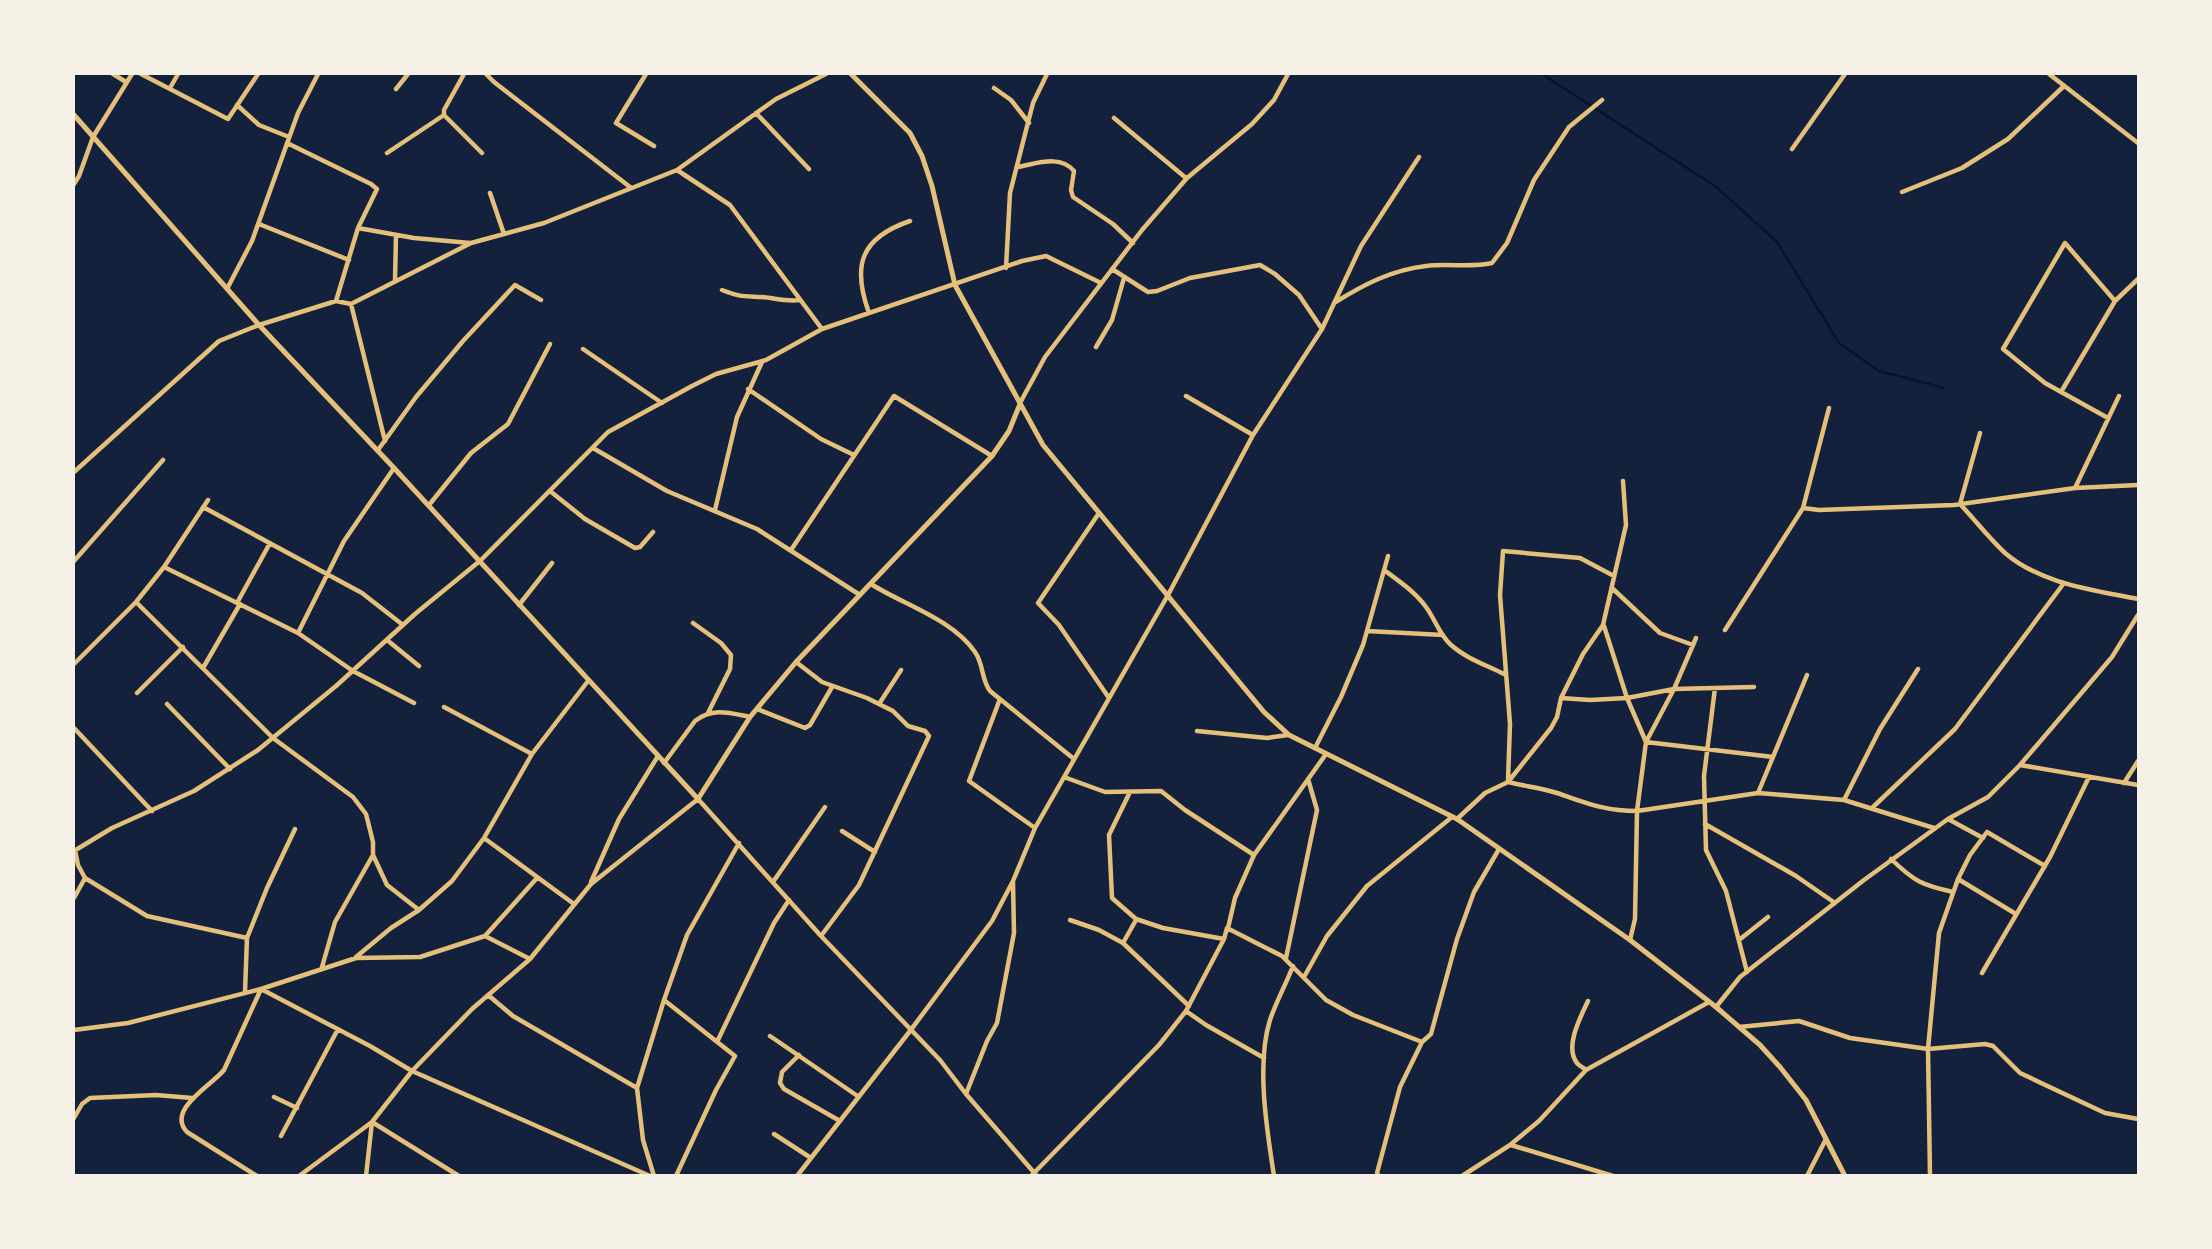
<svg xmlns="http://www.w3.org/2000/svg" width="2212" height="1249" viewBox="0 0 2212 1249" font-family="'IBM Plex Serif',serif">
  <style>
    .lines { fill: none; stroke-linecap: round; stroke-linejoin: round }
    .stream { stroke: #0b132b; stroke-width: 2.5 }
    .minor { stroke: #e5c07b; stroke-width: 4.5 }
    .tertiary { stroke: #e5c07b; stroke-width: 5 }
  </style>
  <rect width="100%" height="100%" fill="#14213d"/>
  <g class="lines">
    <path class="stream" d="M1542,74L1715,186L1777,242L1839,343L1879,371L1944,388"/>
    <path class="minor" d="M113,74L126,82
      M141,74L228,119L258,74
      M464,74L444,110V115L482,153
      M486,74L494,82L630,187
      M646,74L616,123L654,146
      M2049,74L2138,143
      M170,88L178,74
      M994,88L1011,100L1029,123
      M396,89L408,74
      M237,105L259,125L289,137
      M756,113L809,169
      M1114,118L1186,178
      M287,143L371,184L377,189L358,228L336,301
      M1792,149L1845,74
      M387,153L444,115
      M1017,167C1036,164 1060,154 1074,171L1071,190L1073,197L1113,224L1133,243
      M677,170L730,205L822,329
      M74,184L79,176L93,137L132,74
      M1902,192L1962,168L2008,139L2064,86
      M490,193L504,234
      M259,224L349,260
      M358,228L414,238L470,243
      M1006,268L1010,193L1033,103L1047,74
      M1112,269L1148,292L1157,291L1190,278L1260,265L1275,274L1299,295L1322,329
      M395,280L396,235
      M228,287L252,241L298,113L318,74
      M722,290C740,297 743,296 761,297C775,298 786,302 800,300
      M1334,303C1363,285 1391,270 1426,266C1448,263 1470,268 1492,263L1507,243L1534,180L1569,127L1602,100
      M351,304L385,441
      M869,313C852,266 860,238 910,221
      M1096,347L1112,320L1124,278
      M583,349L662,403
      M748,389L821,439L854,455
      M2061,392L2115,301L2138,279
      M1186,396L1253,435
      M1020,403L1045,357L1142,230L1187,178L1252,124L1274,100L1288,74
      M2108,418L2045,383L2003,349L2065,243L2115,301
      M1980,433L1960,504C1975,520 1989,538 2005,553C2041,584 2094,590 2138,599
      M593,448L667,491L757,529L860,595
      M378,450L416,397L463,341L515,285L541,300
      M74,472L219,341L259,325L336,301L351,304L471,243L544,223L677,170L776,99L826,74
      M2075,488L2119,396
      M550,491L585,519L635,548L640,547L653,532
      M429,505L471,453L508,424L550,344
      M203,507L362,593L403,625
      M1803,508L1819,510L1954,505L2075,488L2138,485
      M715,510L737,417L762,362
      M1099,513L1038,603L1059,625L1109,698
      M791,550L894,396L992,456
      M74,561L163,460
      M164,567L298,633L353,671L414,703
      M1384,570C1399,581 1415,592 1426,607C1435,619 1439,634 1450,644C1465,658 1486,665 1504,674
      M871,584C904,605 952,619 975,652C984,665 981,679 990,691L1074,759
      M1612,588L1660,633L1693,645
      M136,602L273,738L353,797L366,814L373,842V855L335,922L322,967
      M237,603L270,543
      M519,605L552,563
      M693,623L721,643L731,655L730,669L708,713
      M1604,626L1627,698L1646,742
      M1725,630L1803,508L1829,408
      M1367,631L1443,635
      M298,633L344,541L394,468
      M387,640L419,666
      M796,662L822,682L867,698L893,711L908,726L925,731L929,736L859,885L821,936
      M74,664L136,602L164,567L208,500
      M203,668L240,604
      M1715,688L1704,776L1706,850L1726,891L1747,972
      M137,693L183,647
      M1561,698L1590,700L1627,698L1674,689L1754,687
      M1000,699L969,781L1035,828
      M167,704L230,769
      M879,704L901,670
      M444,707L532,754
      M757,709L805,728L810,725L832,687
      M74,728L152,811
      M1197,731L1267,738L1288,735
      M1646,742L1773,757
      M1315,748L1341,697L1363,645L1388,556
      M664,763L695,721C713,707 730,713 750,717
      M2020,765L2138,785
      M1064,777L1105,792L1161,791L1185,810L1254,855
      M1508,781L1510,724L1500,595L1503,551L1580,558L1614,576
      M1508,782C1524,786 1541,788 1557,793C1587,803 1604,811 1637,811L1758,793L1844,800L1934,828
      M2124,783L2138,761
      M1130,792L1109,835L1112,898L1136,919L1163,928L1224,939
      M1758,793L1807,675
      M1844,800L1880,729L1918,669
      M1872,808L1955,729L2064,583
      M1457,819L1485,793L1508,782L1551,728L1557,717L1561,698L1583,654L1603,625L1626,525L1623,481
      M1948,819L1983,838
      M1705,824L1796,876L1835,903
      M842,831L875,852
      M484,838L574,904
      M75,850L78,865L85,878L147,916L247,938
      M74,851L112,828L194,791L258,750L336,686L415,614L481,560L608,432L692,386L716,374L766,360L822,329L1022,261L1046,256L1101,283
      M373,855L387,885L419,910
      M1891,859C1915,882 1922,885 1953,892
      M1958,879L2016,914
      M591,882L619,819L658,756
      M773,882L825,807
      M74,898L85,878
      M1070,920L1099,930L1123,943L1189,1006
      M1228,928L1235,898L1254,855L1326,754
      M485,936L530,959
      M1630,940L1635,919L1637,811L1646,742L1674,689L1696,638
      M1739,940L1768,917
      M1123,943L1136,920
      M356,957L391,928L419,910L452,881L484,838L532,754L588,681
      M1286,958L1317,810L1308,779
      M1982,973L2050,857L2089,777
      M1304,977L1327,936L1367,886L1452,817
      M245,992L247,938L267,888L295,829
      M488,995L513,1016L637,1088
      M664,1000L735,1056L716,1090L676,1176
      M1716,1007L1740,977L1864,880L1948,819L1988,797L2020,765L2112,657L2138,615
      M1186,1011L1206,1025L1264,1058
      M1739,1027L1799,1021L1850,1038L1928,1049L1985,1044L1993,1046L2020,1073L2105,1113L2138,1119
      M74,1030L128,1023L261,989L370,1046L412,1071L372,1122L459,1176
      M770,1036L859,1097
      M717,1042L774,923L789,900
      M799,1055L782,1072L780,1083L784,1089L840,1121
      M1586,1070C1583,1067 1579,1066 1577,1063C1564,1047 1581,1016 1588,1001
      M966,1094L987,1041L997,1023L1014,933L1013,882
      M274,1097L297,1108
      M74,1118L82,1104L90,1098L156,1095L192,1098
      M774,1134L811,1158
      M281,1136L338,1029
      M1511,1145L1613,1176
      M257,1176L187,1132C166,1110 211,1086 224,1070L261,989L356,958L420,957L485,936L537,878
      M299,1176L372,1122L366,1176
      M650,1176L412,1071L472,1009L530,959L591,884L698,799L821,936L940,1060L966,1094L1037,1176
      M654,1176L643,1140L637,1088L664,1000L687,935L739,843
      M797,1176L910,1031L992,921L1013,881L1035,828L1168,595L1253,435L1322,329L1361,246L1419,157
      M1031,1176L1159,1045L1186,1011L1224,939L1227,928L1282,956L1326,1000L1353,1015L1422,1042L1431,1034L1457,939L1474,892L1499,849
      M1274,1176C1267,1131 1256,1064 1270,1020C1276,1002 1286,984 1293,966
      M1379,1176L1377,1173L1400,1087L1422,1042
      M1462,1176L1510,1145L1539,1121L1586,1070L1709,1002
      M1807,1176L1826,1139
      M1930,1176L1928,1049L1939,933L1958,879L1970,855L1987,832L2045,866"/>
    <path class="tertiary" d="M851,74L910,133L922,156L932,186L955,285L1043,445L1264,712L1289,735L1457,819L1630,940L1716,1007L1760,1045L1780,1067L1806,1100L1845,1176
      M74,115L259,325L394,468L698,799L750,717L796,662L992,456L1009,431L1020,404"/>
  </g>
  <rect width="2212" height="1249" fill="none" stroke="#f6f1e7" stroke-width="150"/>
</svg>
